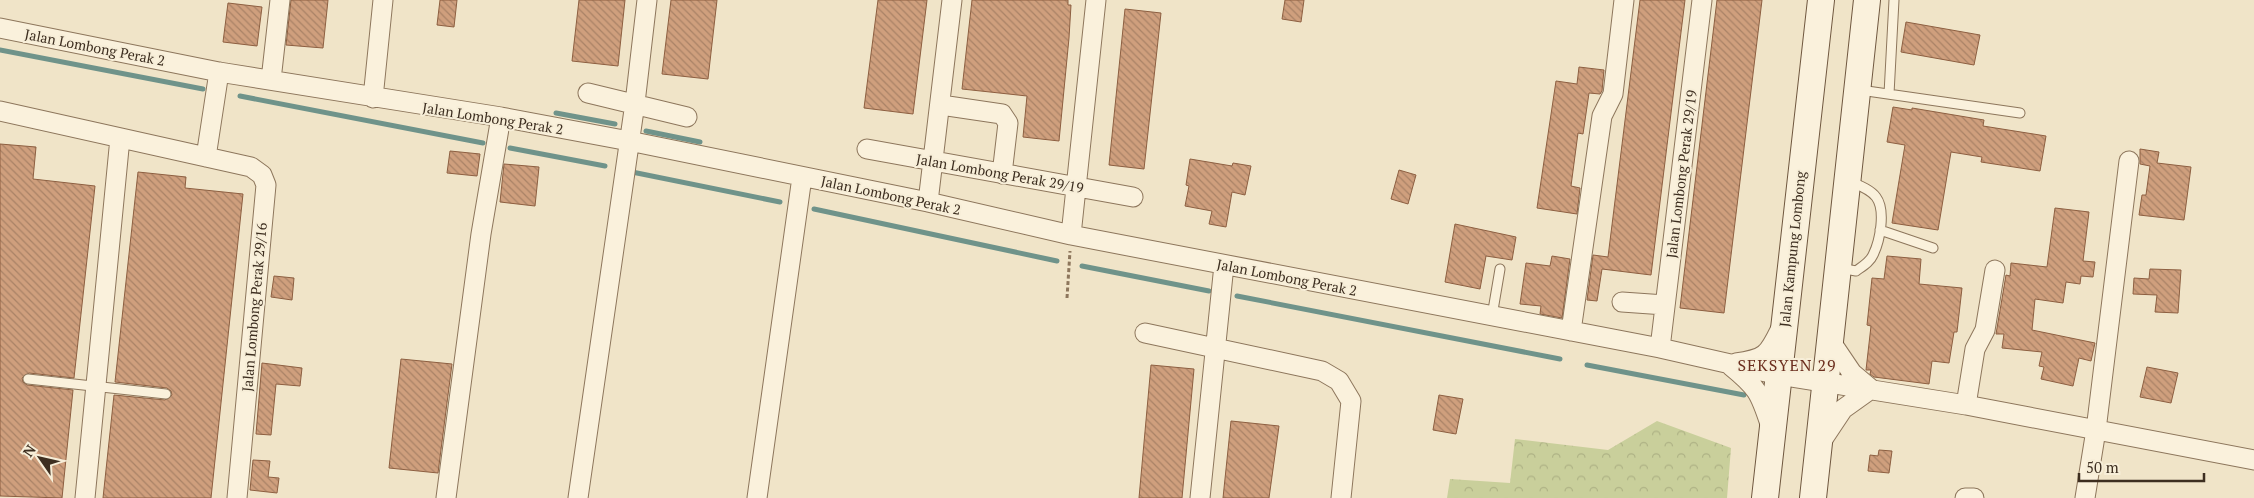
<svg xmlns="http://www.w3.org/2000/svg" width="2254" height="498" viewBox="0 0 2254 498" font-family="'PT Serif',serif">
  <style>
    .forest { fill: url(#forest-crowns) }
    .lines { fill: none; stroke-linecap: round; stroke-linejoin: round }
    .stream { stroke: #6f938a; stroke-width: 5 }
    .building { fill: url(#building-back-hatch); stroke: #8d5f41 }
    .lane-casing { stroke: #8d765c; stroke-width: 11 }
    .street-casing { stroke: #8d765c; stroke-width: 21 }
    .secondary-casing { stroke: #6f573f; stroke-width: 28 }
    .path { stroke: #8d765c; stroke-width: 3; stroke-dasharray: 4 2.5; stroke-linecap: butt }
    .lane { stroke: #faf1dc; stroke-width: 9 }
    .street { stroke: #faf1dc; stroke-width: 19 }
    .secondary { stroke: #faf1dc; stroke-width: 26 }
    .labels { text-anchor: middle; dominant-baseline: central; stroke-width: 4; stroke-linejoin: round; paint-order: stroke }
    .street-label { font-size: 14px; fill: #3d2e20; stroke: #f7eed8 }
    .quarter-label { font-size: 16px; letter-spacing: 1px; fill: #6b2e1e; stroke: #f7eed8 }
  </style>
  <defs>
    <pattern id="forest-crowns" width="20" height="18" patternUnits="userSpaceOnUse" patternTransform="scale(1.25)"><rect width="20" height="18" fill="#c9cf9b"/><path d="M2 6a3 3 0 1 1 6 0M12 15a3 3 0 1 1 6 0" fill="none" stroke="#aeb285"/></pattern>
    <pattern id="building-back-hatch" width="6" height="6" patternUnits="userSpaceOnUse" patternTransform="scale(1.25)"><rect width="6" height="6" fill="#cf9f7d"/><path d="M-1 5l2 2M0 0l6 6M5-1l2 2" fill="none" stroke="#a98266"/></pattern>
  </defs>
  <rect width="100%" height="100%" fill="#f0e4c8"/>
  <path class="forest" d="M1657,421L1731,448L1727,498H1447L1450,479L1510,483L1515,439L1608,450Z"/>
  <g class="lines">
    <path class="stream" d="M0,50L203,89
      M240,96L483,143
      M556,113L615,124
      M646,131L700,142
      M510,148L605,166
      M632,172L780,202
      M814,209L1057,261
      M1082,266L1209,291
      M1237,296L1560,359
      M1587,365L1744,395"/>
  </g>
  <path class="building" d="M291,0H328L323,48L286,45Z
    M440,0H457L454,27L437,25Z
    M579,0H625L618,66L572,61Z
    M671,0H717L708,79L662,74Z
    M878,0H927L913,114L864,108Z
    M972,0H1068V5H1071L1069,38L1059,141L1023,137L1027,96L962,89Z
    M1285,0H1304L1301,22L1282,19Z
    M1640,0H1685L1651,275L1602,269L1597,301L1587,300L1593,255L1608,257Z
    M1717,0H1762L1724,313L1680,308Z
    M228,3L262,7L257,46L223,42Z
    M1125,9L1161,13L1144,169L1109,165Z
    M1906,22L1980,35L1974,65L1901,52Z
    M1579,67L1604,70L1602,91L1600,94L1589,93L1583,134L1578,133L1571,186L1580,188L1577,214L1537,208L1556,81L1577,84Z
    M1893,107L1912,110V108L1984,120L1983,126L2046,136L2040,171L1981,162L1982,157L1951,152L1938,230L1892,223L1905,145L1887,142Z
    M0,144L36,147L33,179L95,186L74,378L29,373L22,378L23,382L27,385L73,390L62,498L0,496Z
    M2140,149L2159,152L2157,163L2191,167L2184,220L2139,215L2142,195H2146L2150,166L2140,164Z
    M450,151L480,154L477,176L447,173Z
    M1190,159L1232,166L1233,163L1251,166L1245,195L1232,192L1226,227L1209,224L1212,211L1185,206L1189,186L1186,185Z
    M504,164L539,167L535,206L500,202Z
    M1399,170L1416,175L1408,204L1391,199Z
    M138,172L186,177L185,188L243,194L211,498H103L114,395L165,400L172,395L171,391L167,388L115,382Z
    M2055,208L2089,212L2083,261L2095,262L2093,277L2081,276L2080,284L2066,282L2063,303L2035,299L2032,330L2095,343L2091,361L2079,358L2073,386L2041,379L2044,367L2039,366L2042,352L2002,348L2004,334H1996L2006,275L2010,276L2011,263L2047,267Z
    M1455,224L1516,237L1512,260L1486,256L1480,289L1445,282Z
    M1552,256L1570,259L1562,318L1540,314L1541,306L1520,304L1526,263L1550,266Z
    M1887,256L1921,259L1919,284L1962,288L1957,332H1954L1949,363L1932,361L1929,384L1874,377L1870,374L1871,370H1866L1871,326L1867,325L1872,278L1884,279Z
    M2150,269L2181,270L2178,313L2155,312L2157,295L2133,294L2134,278L2149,279Z
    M274,276L294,278L292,300L271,297Z
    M401,359L452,364L438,473L389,468Z
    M262,363L302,368L300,386L276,384L271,435L256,434Z
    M1151,365L1194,369L1182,498H1139Z
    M2147,367L2178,373L2171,403L2140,397Z
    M1439,395L1463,399L1456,434L1433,430Z
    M1231,421L1279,426L1269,498H1223Z
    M1879,450L1892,451L1889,473L1868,471L1870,455L1878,456Z
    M253,460L270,461L268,477L279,478L277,493L250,490Z"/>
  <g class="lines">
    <g class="lane-casing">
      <path id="lane" d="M1860,90L2020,113
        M1889,94L1894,0
        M1880,230L1933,248
        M1840,268L1856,271C1863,266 1870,262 1873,255C1880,241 1886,210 1876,197C1870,189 1858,185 1849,181
        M1492,316L1500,269
        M28,379L166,394"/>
    </g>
    <g class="street-casing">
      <path id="street" d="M0,28L219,72L501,117L629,141L928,202L1071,235L1660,348L1779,375L1966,405L2254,460
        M271,80L280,0
        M588,93L687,117
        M373,98L383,0
        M941,105L1002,114L1008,123L1002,174
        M0,111L251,167L262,175L266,185L237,498
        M867,149L1133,197
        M206,157L219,72
        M928,202L952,0
        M1071,235L1096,0
        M1622,302L1665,305
        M1571,331L1602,116L1613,94L1624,0
        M1145,333L1322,371L1339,381L1351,401L1341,498
        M1829,339L1852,373L1871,389
        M1660,348L1702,0
        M1736,363C1765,359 1768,355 1780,330
        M1731,366C1757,387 1760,393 1770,424
        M1966,405L1975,349L1985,330L1995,270
        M1821,442L1843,409L1871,389
        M85,498L120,138
        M446,498L481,234L501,117
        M578,498L635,103L647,0
        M757,498L802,177
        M1200,498L1224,265
        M1965,498H1974
        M2085,498L2096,430L2129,161"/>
    </g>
    <g class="secondary-casing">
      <path id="secondary" d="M1765,498L1821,0
        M1813,498L1867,0"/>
    </g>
    <path class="path" d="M1067,298L1070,251"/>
    <use href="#lane" class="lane"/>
    <use href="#street" class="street"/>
    <use href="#secondary" class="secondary"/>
  </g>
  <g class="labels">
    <g class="street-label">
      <text transform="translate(95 47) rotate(11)">Jalan Lombong Perak 2</text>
      <text transform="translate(493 118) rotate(9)">Jalan Lombong Perak 2</text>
      <text transform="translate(1000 173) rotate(10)">Jalan Lombong Perak 29/19</text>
      <text transform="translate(1681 174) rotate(-83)">Jalan Lombong Perak 29/19</text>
      <text transform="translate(891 195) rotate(12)">Jalan Lombong Perak 2</text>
      <text transform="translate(1792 249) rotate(-84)">Jalan Kampung Lombong</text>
      <text transform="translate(1287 277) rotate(11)">Jalan Lombong Perak 2</text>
      <text transform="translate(254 307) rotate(-85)">Jalan Lombong Perak 29/16</text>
    </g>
    <g class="quarter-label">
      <text x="1787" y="365">SEKSYEN 29</text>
    </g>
  </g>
  <g transform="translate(40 458) rotate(304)" stroke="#f7eed8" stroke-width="4" paint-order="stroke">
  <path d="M0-4L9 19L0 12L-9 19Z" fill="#3d2e20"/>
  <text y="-8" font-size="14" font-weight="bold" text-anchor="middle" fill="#3d2e20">N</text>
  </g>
  <path d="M2079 473v8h125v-8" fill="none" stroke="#3d2e20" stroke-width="2.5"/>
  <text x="2086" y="473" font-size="15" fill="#3d2e20" stroke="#f7eed8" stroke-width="4" paint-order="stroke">50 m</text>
</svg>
